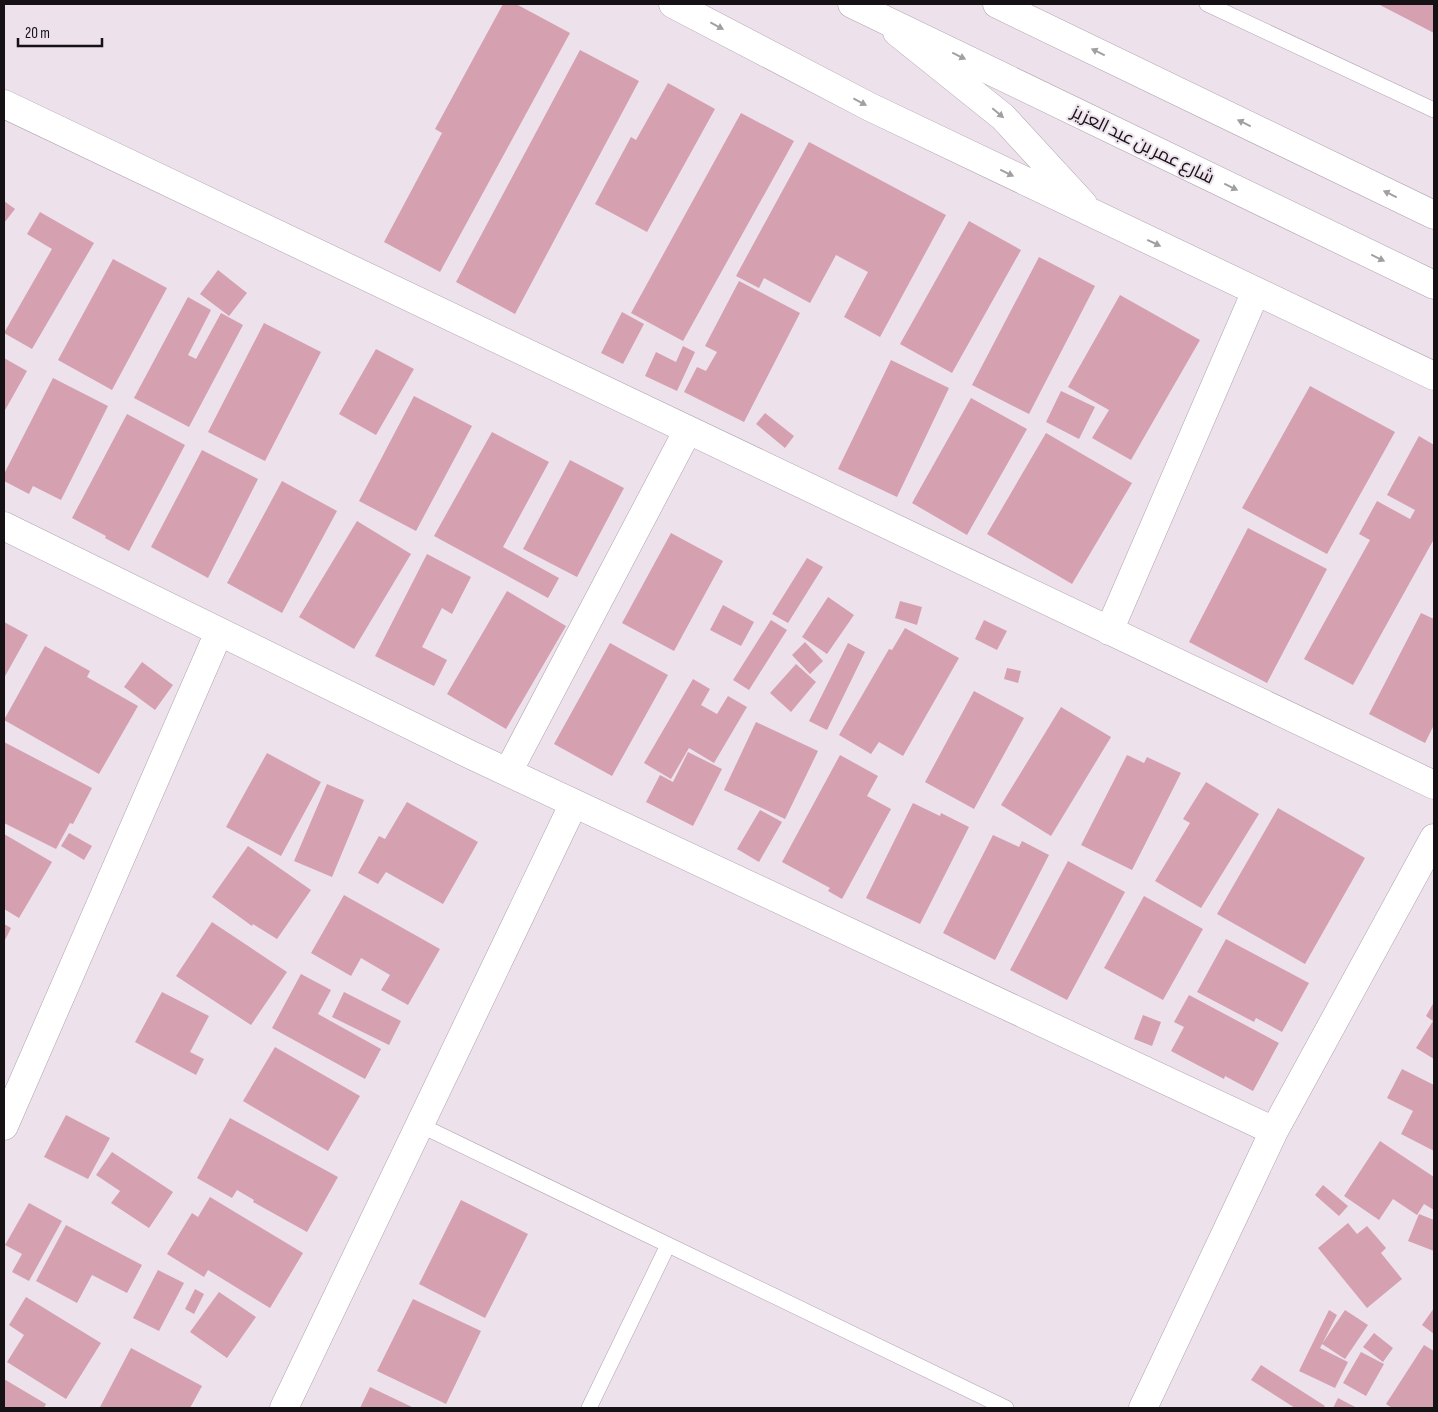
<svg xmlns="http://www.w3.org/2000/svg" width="1438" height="1412" viewBox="0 0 1438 1412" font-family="'Sofia Sans Condensed',Cairo,sans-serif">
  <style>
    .building { fill: #d5a0b0 }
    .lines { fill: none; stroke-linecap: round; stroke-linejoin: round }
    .service-casing { stroke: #aea3ad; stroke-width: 16 }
    .minor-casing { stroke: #aea3ad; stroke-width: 29 }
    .secondary-casing { stroke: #aea3ad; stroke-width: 29 }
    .service { stroke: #fff; stroke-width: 15 }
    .minor { stroke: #fff; stroke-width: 28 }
    .secondary { stroke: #fff; stroke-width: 28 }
    .oneway { fill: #a1a0a1 }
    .labels { text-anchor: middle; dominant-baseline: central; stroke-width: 4; stroke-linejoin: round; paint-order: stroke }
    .street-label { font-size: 18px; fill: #151115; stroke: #ede1ec }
  </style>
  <rect width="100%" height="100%" fill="#ede1ec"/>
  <path class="building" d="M503,4H516L570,33L440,272L384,242L442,133L435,129Z
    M1378,4H1434V33Z
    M580,50L639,81L515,314L456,282Z
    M668,83L715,109L647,232L595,204L631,137L636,140Z
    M741,113L794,141L683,341L631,313Z
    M809,142L946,215L880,337L844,317L868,272L836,255L810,303L764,278L759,288L736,276Z
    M4,201L15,209L4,223Z
    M40,212L94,243L32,349L4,333L52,249L27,234Z
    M969,221L1021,250L952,373L900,344Z
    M1039,257L1095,286L1029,414L972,385Z
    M113,259L167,288L112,390L58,360Z
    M218,270L247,293L229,316L200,294Z
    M739,281L800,313L744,422L684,392L697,367L706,371L717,352L705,346Z
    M1120,295L1200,340L1131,460L1092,438L1109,410L1068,387Z
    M188,297L211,310L188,355L196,359L221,313L243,325L189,427L134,398Z
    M622,312L644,324L623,364L601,353Z
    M264,323L321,352L265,461L208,432Z
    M683,346L695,352L677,391L645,376L656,352L676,362Z
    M376,349L414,369L376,435L339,414Z
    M4,358L27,371L4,412Z
    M891,360L949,388L897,497L838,469Z
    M53,378L108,406L61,500L33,486L29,494L4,481V474Z
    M1310,386L1395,432L1327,554L1242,508Z
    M1061,391L1095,407L1079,439L1046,422Z
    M414,396L472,426L416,531L359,501Z
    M971,398L1027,429L967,535L912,503Z
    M765,413L794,436L785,448L756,424Z
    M127,414L185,445L129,551L105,538L106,536L72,518Z
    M492,432L549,462L503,547L559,578L548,598L434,536Z
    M1046,433L1132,483L1072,584L987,534Z
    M1419,436L1434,445V539L1353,685L1304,659L1370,540L1359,534L1377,501L1410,519L1415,510L1387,495Z
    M202,450L258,479L208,578L151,547Z
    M570,460L624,488L577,577L523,549Z
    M282,481L337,511L282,613L227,583Z
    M357,521L411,554L354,649L299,617Z
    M1248,528L1327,569L1267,683L1189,642Z
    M671,533L723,561L674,651L622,623Z
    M427,554L471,577L452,614L442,608L422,647L447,660L434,686L375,656Z
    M807,558L823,567L788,623L772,614Z
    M507,591L566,626L506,729L447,694Z
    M828,597L854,615L827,654L802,637Z
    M900,601L922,607L917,625L895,618Z
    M723,605L754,622L741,646L710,630Z
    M1421,613L1434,619V725L1425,743L1369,714Z
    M771,620L787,630L749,690L733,680Z
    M984,620L1007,631L997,650L975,639Z
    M4,622L28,635L4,678Z
    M905,628L959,658L903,756L879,742L871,754L839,735L889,649L892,650Z
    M805,642L823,661L810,674L792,655Z
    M610,643L668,675L612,776L554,744Z
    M848,643L865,652L827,730L809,721Z
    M45,646L90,671L87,677L138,706L99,774L4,720Z
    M142,662L173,685L155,710L124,687Z
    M796,664L816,682L791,712L770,693Z
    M1007,668L1021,671L1018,683L1004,679Z
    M693,679L710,689L701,705L717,714L728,696L747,707L714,763L689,748L671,779L644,763Z
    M974,691L1024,718L974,809L925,782Z
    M1061,707L1111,737L1051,836L1001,805Z
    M756,722L818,751L785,819L724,790Z
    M4,742L92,788L73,824L70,823L56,849L4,823Z
    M688,752L722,769L693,826L646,802L660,775L673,782Z
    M267,753L321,782L281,856L226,827Z
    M840,755L878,776L867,796L891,809L842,899L828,891L830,888L782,862Z
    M1127,755L1144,763L1147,757L1181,773L1132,870L1081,845Z
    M1206,782L1259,814L1201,908L1155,881L1190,823L1183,819Z
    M327,784L364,800L332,877L294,861Z
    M407,802L478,842L443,904L386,872L378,884L358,873L379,836L385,839Z
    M913,803L940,816L941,813L969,827L920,924L866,898Z
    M1278,808L1365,858L1305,964L1217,914Z
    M760,810L782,822L759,862L737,849Z
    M69,833L92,846L84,860L61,846Z
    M4,834L52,862L19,918L4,909Z
    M993,835L1019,847L1022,841L1049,855L995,960L943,933Z
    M248,846L311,890L277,939L253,924L252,926L212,897Z
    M1068,861L1125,892L1067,1000L1010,970Z
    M344,895L440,949L408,1005L381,990L390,975L361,958L351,976L311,953Z
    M1144,896L1203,929L1163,1000L1104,968Z
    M212,922L287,972L251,1025L176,976Z
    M4,924L11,928L4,942Z
    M1226,939L1309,983L1282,1032L1256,1018L1254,1022L1197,992Z
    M301,974L331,990L318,1014L381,1049L365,1079L272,1028Z
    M162,992L209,1016L190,1052L204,1059L196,1075L135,1042Z
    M344,992L401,1021L389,1045L332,1017Z
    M1189,995L1279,1043L1253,1091L1225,1076L1224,1079L1171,1051L1184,1027L1174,1022Z
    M1434,1002V1059L1416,1048L1433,1021L1426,1016Z
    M1143,1015L1161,1022L1152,1046L1134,1039Z
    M275,1047L360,1096L328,1151L243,1101Z
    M1402,1069L1434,1085V1151L1401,1134L1413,1111L1387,1098Z
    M66,1115L110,1138L88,1179L44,1157Z
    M230,1118L338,1177L307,1232L253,1202L254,1200L237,1190L232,1198L197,1178Z
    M1380,1141L1434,1177V1210L1424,1204L1417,1215L1393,1199L1379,1220L1344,1196Z
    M112,1152L173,1192L149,1228L111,1203L120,1191L96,1175Z
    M1323,1185L1348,1206L1339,1216L1315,1195Z
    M210,1197L303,1253L270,1308L208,1270L204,1277L167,1254L192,1213L198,1217Z
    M461,1200L528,1234L485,1318L419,1284Z
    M29,1203L62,1221L29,1281L12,1272L22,1254L5,1245Z
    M1419,1214L1434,1220V1251L1408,1241Z
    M1348,1223L1357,1234L1367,1226L1386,1248L1381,1253L1402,1279L1367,1308L1318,1248Z
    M66,1225L142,1265L127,1293L92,1275L77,1303L36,1281Z
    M158,1270L184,1283L159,1331L133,1318Z
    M195,1289L204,1294L194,1314L185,1309Z
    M219,1292L256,1317L227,1358L190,1332Z
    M26,1297L101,1343L66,1399L7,1362L24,1335L9,1325Z
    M413,1299L481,1331L446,1404L377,1371Z
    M1434,1308V1334L1422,1325Z
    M1329,1310L1337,1315L1320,1348L1348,1362L1335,1388L1299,1371Z
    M1345,1310L1368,1325L1345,1359L1322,1344Z
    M1374,1333L1393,1348L1383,1362L1363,1347Z
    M1424,1345L1434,1351V1408H1392L1386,1404Z
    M131,1348L202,1386L190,1408H103L100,1407Z
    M1361,1352L1384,1364L1366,1396L1343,1383Z
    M1261,1365L1325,1406L1323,1408H1295L1251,1380Z
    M4,1379L46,1404L44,1408H4Z
    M370,1387L414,1408H360Z
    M1338,1398L1357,1408H1333Z"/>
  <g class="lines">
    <g class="service-casing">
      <path id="service" d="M1207,4L1434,110
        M420,1125L1006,1408
        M589,1408L668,1245"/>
    </g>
    <g class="minor-casing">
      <path id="minor" d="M673,4L870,107L1434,376
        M897,32L1003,117L1083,204
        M4,104L1434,785
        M4,526L471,755L1274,1131
        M1109,631L1256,291
        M508,772L688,430
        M4,1126L219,632
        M284,1408L574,803
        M1143,1408L1274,1131L1434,838"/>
    </g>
    <g class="secondary-casing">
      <path id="secondary" d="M852,4L1434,285
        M997,4L1434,215"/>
    </g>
    <use href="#service" class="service"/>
    <use href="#minor" class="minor"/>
    <use href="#secondary" class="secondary"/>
  </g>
  <defs><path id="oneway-solid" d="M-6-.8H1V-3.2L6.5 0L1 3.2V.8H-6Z" transform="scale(1.25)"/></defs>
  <g class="oneway">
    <use href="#oneway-solid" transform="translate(717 26) rotate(28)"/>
    <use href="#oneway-solid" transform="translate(1098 52) rotate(-154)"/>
    <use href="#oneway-solid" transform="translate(959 56) rotate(26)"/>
    <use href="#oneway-solid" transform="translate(860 102) rotate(28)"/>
    <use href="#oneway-solid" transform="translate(998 113) rotate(40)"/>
    <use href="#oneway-solid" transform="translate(1244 123) rotate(-154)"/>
    <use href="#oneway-solid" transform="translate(1007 173) rotate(26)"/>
    <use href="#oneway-solid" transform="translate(1231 187) rotate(26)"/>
    <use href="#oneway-solid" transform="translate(1390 194) rotate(-154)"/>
    <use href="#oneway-solid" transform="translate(1154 243) rotate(25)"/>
    <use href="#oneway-solid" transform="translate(1378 258) rotate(26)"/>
  </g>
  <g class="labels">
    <g class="street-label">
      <text transform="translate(1143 145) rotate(26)">شارع عمر بن عبد العزيز</text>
    </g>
  </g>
  <rect width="1438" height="1412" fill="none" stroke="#151115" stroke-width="10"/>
  <path d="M18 38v8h84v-8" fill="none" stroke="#151115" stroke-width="2.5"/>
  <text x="25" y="38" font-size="15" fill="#151115" stroke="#ede1ec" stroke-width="4" paint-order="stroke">20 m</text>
</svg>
